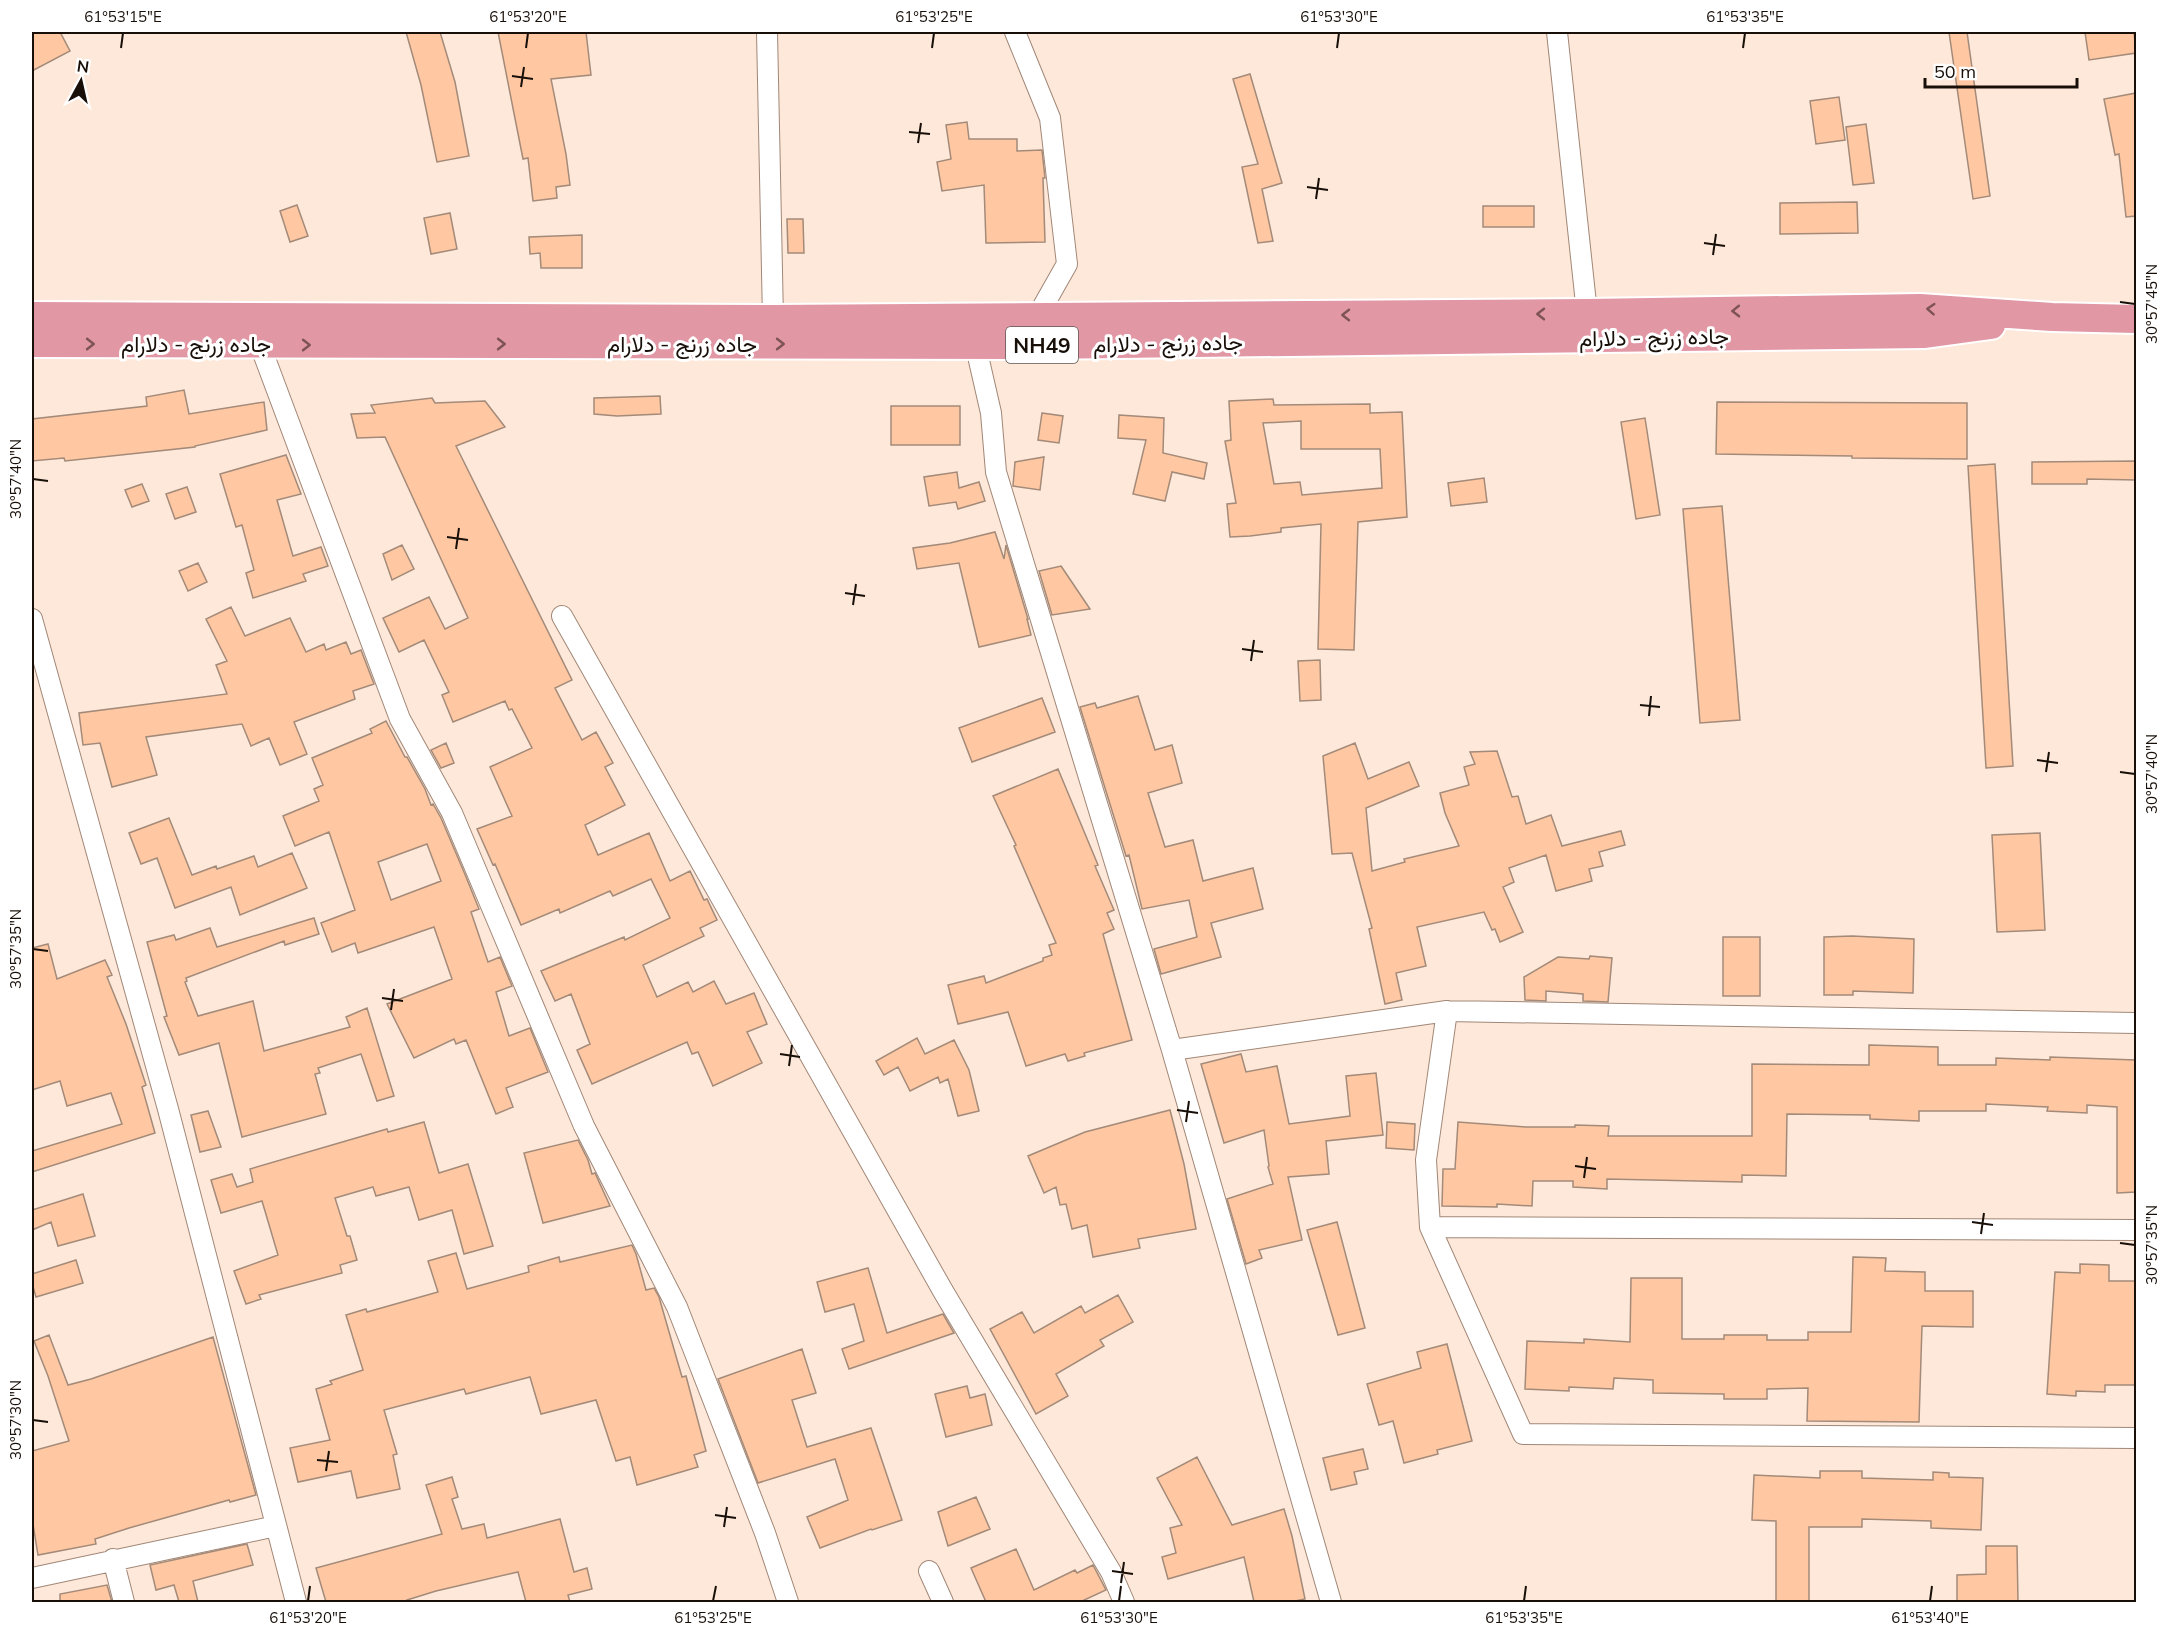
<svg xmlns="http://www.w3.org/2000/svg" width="2168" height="1634" viewBox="0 0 2168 1634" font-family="Mulish,Vazirmatn,sans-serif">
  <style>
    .building { fill: #ffc7a2; stroke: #a38a79; stroke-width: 1.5; fill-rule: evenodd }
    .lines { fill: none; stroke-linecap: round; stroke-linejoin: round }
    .minor-casing { stroke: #a18777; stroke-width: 22 }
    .highway-casing { stroke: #fff; stroke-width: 32 }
    .minor { stroke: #fff; stroke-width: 20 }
    .highway { stroke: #e297a4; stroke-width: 28 }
    .oneway { stroke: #7d5356 }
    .ticks { fill: none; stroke: #180f09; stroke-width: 2 }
    .labels { text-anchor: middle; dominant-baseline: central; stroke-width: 6; stroke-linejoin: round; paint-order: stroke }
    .shield { fill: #fff; stroke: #5d5753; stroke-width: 1.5 }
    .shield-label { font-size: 21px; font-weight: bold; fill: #180f09 }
    .street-label { font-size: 22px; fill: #180f09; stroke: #fff }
    .neatline { fill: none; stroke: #180f09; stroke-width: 2 }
    .ticks-label { font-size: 15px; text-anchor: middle; fill: #180f09 }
  </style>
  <rect width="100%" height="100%" fill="#fee8d9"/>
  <path class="building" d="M32,32H60L70,51L32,71Z
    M406,32H440L455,82L469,156L437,162L421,85Z
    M498,32H586L591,75L551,79L566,154L570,185L556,187L557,198L533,201L528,158L523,159Z
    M1949,32H1967L1990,196L1973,199Z
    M2085,32H2134L2136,53L2089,60Z
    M1250,74L1282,183L1262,189L1273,241L1258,243L1242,167L1258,164L1233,79Z
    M2136,93V216L2126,217L2119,154L2115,155L2104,99Z
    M1839,97L1845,140L1816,144L1810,101Z
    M967,122L969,139H1017V151L1042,150L1045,178H1043L1045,242L986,243L984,185L942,191L937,162L951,159L946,125Z
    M1866,124L1874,183L1853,185L1846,127Z
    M1857,202L1858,233L1780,234V203Z
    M297,205L308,236L290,242L280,211Z
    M1483,206H1534V227H1483Z
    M450,213L457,249L431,254L424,218Z
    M787,219H803L804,253H788Z
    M582,235V268H541L540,253L530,254L529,237Z
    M184,390L189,414L264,402L267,430L195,446V447L65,461L64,458L32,461V419L147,406L146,397Z
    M660,396L661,414L617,416L594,414V398Z
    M432,398L435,403L485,401L505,427L456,446L572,680L555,688L582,740L596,732L613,763L605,767L625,805L585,825L598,855L649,833L670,881L690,871L704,900L707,899L717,920L700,928L704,936L643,965L657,997L688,982L693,992L714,981L726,1004L754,993L767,1024L747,1032L762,1063L713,1086L698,1052L692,1054L687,1042L592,1084L577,1050L590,1044L571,994L555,1001L541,971L624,937L625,940L670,918L651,879L613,896L610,891L560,913L559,909L521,925L495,864L493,865L477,829L512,816L490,767L532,748L512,709L509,710L505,701L453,722L442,695L449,692L424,640L399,652L383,618L429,597L445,629L468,618L385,437L357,438L351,414L375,413L371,405Z
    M1273,399L1274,405L1370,404V413L1402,412L1407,517L1358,522L1354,650L1318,649L1321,524L1281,528V532L1250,536L1230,537L1227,504L1236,503L1225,441L1231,440L1229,401ZM1301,421V449H1380L1382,488L1302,495L1300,482L1274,484L1263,423Z
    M1717,402L1967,403V459L1852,458V456L1716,454Z
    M891,406H960V445H891Z
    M1042,413L1063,416L1059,443L1038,440Z
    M1119,415L1164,418L1163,453L1207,463L1204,479L1172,472L1165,501L1133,494L1146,440L1118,438Z
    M1645,418L1660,515L1636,519L1621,422Z
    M286,455L301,494L277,500L293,556L321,547L328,566L303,574L306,581L253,598L246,573L254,570L242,525L236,527L220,474Z
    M1044,457L1040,490L1013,486L1015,462Z
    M2136,461V480L2087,479V484H2032V462Z
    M1995,464L2013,766L1986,768L1968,466Z
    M957,472L959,488L979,482L985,501L958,509L956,502L929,506L924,477Z
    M1484,478L1487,502L1451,506L1448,483Z
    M142,484L149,501L132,507L125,490Z
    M187,487L196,512L175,519L166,494Z
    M1722,506L1740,720L1700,723L1683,509Z
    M995,532L1004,559L1006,545L1028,619H1027L1031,635L979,647L959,563L917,569L913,548L950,543Z
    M402,545L414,569L392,580L383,554Z
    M198,563L207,582L188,591L179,571Z
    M1061,566L1090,609L1052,615L1039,571Z
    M231,607L245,636L290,618L306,652L324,644L326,650L346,642L351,654L361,650L374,684L353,691L355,699L294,722L307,754L280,765L269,738L251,746L242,724L146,737L157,775L112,787L100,743L83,745L79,713L227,694L216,665L227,661L206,619Z
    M1320,660L1321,700L1300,701L1298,661Z
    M1138,696L1155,750L1172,745L1182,783L1148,793L1165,847L1193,840L1203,881L1253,868L1263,909L1211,923L1221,957L1161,974L1154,949L1197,937L1189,900L1142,909L1129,855L1126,856L1080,707L1095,703L1097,708Z
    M1042,698L1055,732L972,762L959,728Z
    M386,721L405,757H407L425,789L431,805L433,804L441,818L464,872L479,909L471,912L488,962L500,957L512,986L496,992L509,1036L530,1028L548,1072L506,1088L513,1107L496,1114L466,1040L456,1044L454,1039L414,1058L387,1004L452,979L434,927L358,953L355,943L332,952L321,923L355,910L329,832L295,846L283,816L319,801L314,789L323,785L312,758L372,733L370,729ZM427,844L441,881L391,900L378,862Z
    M446,743L454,763L441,768L431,750Z
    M1355,743L1368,779L1409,762L1419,786L1366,808L1372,871L1405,862L1404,859L1459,846L1445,813L1440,793L1469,785L1464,767L1475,764L1470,752L1497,751L1512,797L1518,796L1526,824L1551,815L1562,846L1621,831L1625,845L1599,852L1603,866L1589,869L1592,881L1556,891L1546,855L1509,868L1514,882L1503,887L1523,932L1500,942L1495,929L1492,930L1484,912L1417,927L1426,966L1396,973L1402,1000L1385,1004L1369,929L1372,928L1352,853L1332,854L1323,756Z
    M1058,769L1098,865L1095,866L1114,910L1107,913L1114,929L1103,934L1132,1040L1084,1053L1085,1056L1068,1061L1065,1054L1026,1066L1008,1012L958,1024L948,985L984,976L986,983L1043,961V958L1052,955L1049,945L1056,943L1014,846L1016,845L993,796Z
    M169,818L192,875L216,866L217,869L254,856L258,867L292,853L307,888L240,915L231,887L175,908L157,858L141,864L129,833Z
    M2040,833L2045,930L1997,932L1992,835Z
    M314,918L319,934L285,945L284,941L186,978L187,981L185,982L198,1016L253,1001L264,1051L350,1027L346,1017L367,1008L394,1096L377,1101L361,1054L318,1068L320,1073L315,1074L326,1114L242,1137L219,1043L179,1055L164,1017L167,1016L147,942L174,935L176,940L210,928L217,947Z
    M1852,936L1914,939L1913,993L1853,991V995H1824V937Z
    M1723,937H1760V996H1723Z
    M48,944L57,979L105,960L112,975L107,977L126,1024L146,1085L142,1087L155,1133L32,1172V1151L122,1124L111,1093L67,1106L60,1081L32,1090V948Z
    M1590,956L1612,958L1608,1002L1583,1001V994L1546,991V1001L1525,1000L1524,977L1558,957L1589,959Z
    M917,1038L925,1054L954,1040L969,1070L979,1111L958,1116L948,1079L940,1083L938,1077L910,1091L898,1067L884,1075L876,1061Z
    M1869,1045L1938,1047V1065H1996V1058L2050,1060V1057L2136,1060V1192L2117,1193V1107L2087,1105V1113L2047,1111L2048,1107L1986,1104V1111H1919V1121L1870,1119V1115L1787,1114L1786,1176L1742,1175V1182L1607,1179V1189L1573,1187V1181H1533L1532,1206L1497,1204V1207L1442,1206L1443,1169H1455L1458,1122L1526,1127H1575V1125L1609,1126L1608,1136H1752V1064L1869,1065Z
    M1241,1054L1246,1072L1277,1066L1289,1124L1350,1116L1346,1076L1376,1073L1383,1135L1326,1141L1329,1174L1288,1177L1302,1240L1259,1250L1262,1258L1246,1264L1227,1199L1273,1184L1268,1167L1269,1166L1264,1130L1224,1143L1201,1064Z
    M1170,1110L1184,1164L1196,1229L1138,1239L1140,1248L1093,1257L1087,1225L1072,1229L1066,1204L1060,1205L1056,1187L1044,1193L1028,1156L1085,1132Z
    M208,1111L221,1147L200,1152L191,1115Z
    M424,1122L439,1173L468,1164L493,1246L464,1254L452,1210L419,1220L409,1187L376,1196L373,1187L335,1198L347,1236H350L357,1260L340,1265L342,1273L259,1295L261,1299L246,1304L234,1271L278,1255L262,1201L221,1213L211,1180L232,1174L237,1187L253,1182L250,1169L387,1129L388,1132Z
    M1387,1122L1415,1124L1414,1150L1386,1148Z
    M578,1140L588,1160L592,1174L595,1173L610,1206L543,1223L524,1153Z
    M83,1194L95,1236L58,1246L51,1222L32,1230V1210Z
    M1337,1222L1365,1328L1338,1335L1307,1230Z
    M632,1245L636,1254L646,1290L654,1288L659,1297L682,1377L686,1376L706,1451L694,1455L698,1467L637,1485L630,1457L616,1461L596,1400L541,1414L530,1377L466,1394L464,1389L384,1410L397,1454L393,1455L400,1489L357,1498L351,1471L298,1482L290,1448L330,1440L316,1389L332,1384L330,1381L363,1370L346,1315L366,1309L367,1312L438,1292L428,1261L456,1253L467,1289L529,1272L528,1266L559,1257L560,1262Z
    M1853,1257L1886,1258L1885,1271L1925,1272V1291H1973V1327L1922,1326L1919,1422L1807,1421L1808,1388L1767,1389V1399H1724V1394L1653,1393V1380L1614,1378L1613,1389L1569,1387V1391L1525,1389L1527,1341L1584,1343V1339L1630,1342L1631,1278H1682V1339H1724V1335H1767V1340H1808V1332H1851Z
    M76,1260L83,1283L36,1297L32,1283V1274Z
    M2080,1264L2109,1265V1281H2136V1385H2105V1392L2076,1391V1396L2047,1394L2055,1272L2080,1273Z
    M868,1268L887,1333L943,1314L954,1333L849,1369L842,1349L864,1341L854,1304L825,1312L817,1282Z
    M1118,1295L1133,1322L1100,1340L1104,1346L1056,1374L1068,1396L1036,1414L990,1329L1022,1312L1034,1333L1081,1306L1085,1313Z
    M49,1335L68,1385L91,1379L213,1337L256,1495L230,1502L229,1500L129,1528L95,1539L96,1544L38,1555L32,1518V1451L69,1441L48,1376L34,1341Z
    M1447,1344L1472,1441L1437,1450L1438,1454L1404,1463L1393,1421L1379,1425L1367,1384L1421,1368L1417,1352Z
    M802,1349L816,1393L792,1400L807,1447L871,1428L902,1520L872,1530L871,1529L820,1548L807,1517L848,1500L835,1459L758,1483L718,1379Z
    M967,1386L970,1398L985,1394L992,1425L946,1437L935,1394Z
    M1363,1449L1368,1469L1354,1472L1357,1484L1331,1490L1323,1458Z
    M1197,1457L1232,1525L1284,1509L1292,1536L1305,1599L1290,1602H1254L1244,1557L1168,1579L1162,1557L1176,1553L1170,1528L1182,1525L1157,1478Z
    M1820,1471H1862V1478L1933,1480V1472L1949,1473V1477L1983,1478L1981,1530L1931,1528V1521L1862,1519V1527H1809V1602H1776V1521L1752,1520L1754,1475L1820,1478Z
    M452,1477L458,1497L452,1499L462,1529L484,1524L487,1538L560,1519L574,1572L587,1568L592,1589L568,1595L570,1602H526L518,1572L436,1591L407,1600L408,1602H326L316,1568L442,1534L426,1485Z
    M976,1497L990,1529L948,1546L938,1512Z
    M247,1544L253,1565L193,1581L198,1602H179L174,1585L156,1590L150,1565Z
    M1986,1546H2017L2018,1602H1957V1575L1986,1574Z
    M1016,1549L1034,1590L1075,1570L1077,1573L1093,1565L1106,1590L1080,1602H986L971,1568Z
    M107,1585L112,1602H60V1594Z"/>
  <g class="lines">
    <g class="minor-casing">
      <path id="minor" d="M767,32L773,319
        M1015,32L1050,118L1067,264L1037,317L1038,327
        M1557,32L1587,313
        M975,343L991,413L996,472L1172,1050L1331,1602
        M260,345L400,719L452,813L584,1126L677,1307L765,1533L788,1602
        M562,616L943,1291L1111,1572L1124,1602
        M32,619L168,1109L296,1602
        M1447,1011L1426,1160L1430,1227L1523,1434L2136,1438
        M1172,1050L1447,1011L2136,1023
        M1430,1227L2136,1230
        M113,1559L124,1602
        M929,1571L943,1602
        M32,1578L276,1526"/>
    </g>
    <g class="highway-casing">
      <path id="highway" d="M32,316L773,319L1587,313L1920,308L2052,317L2136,319
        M32,343L1040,345L1925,334L1991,325"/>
    </g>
    <use href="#minor" class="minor"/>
    <use href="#highway" class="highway"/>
  </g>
  <defs><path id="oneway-chevron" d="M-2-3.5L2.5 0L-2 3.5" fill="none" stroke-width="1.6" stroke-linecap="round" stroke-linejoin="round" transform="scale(1.5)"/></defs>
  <g class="oneway">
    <use href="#oneway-chevron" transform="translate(1931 309) rotate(-176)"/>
    <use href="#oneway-chevron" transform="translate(1736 311) rotate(179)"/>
    <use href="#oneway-chevron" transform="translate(1541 314) rotate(180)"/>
    <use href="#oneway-chevron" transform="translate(1346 315) rotate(180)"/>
    <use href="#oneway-chevron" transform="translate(90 344)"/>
    <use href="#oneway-chevron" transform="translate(501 344)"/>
    <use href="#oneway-chevron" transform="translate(780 344)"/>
    <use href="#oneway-chevron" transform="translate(306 345)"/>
  </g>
  <path class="ticks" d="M121,48L123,33M526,48L528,33M932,48L934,33M1337,48L1339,33M1743,48L1745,33M512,76L533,79M521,87L524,67M909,132L930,134M918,143L921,123M1307,187L1328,190M1316,199L1319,178M1704,243L1725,246M1713,255L1716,234M2120,302L2135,304M33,479L48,481M447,537L468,540M456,549L459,528M845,593L865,596M853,605L856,584M1242,649L1263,652M1251,661L1254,640M1640,705L1660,707M1649,716L1651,696M2037,760L2058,763M2046,772L2049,752M2120,772L2135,774M33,949L48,951M382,998L403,1001M391,1010L394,989M780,1054L800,1057M789,1066L792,1045M1177,1110L1198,1113M1186,1122L1189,1101M1575,1166L1596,1169M1584,1178L1587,1157M1972,1222L1993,1225M1981,1234L1984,1213M2120,1243L2135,1245M33,1420L48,1422M317,1460L338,1462M326,1471L329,1451M715,1515L736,1518M724,1527L727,1507M1112,1571L1133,1574M1121,1583L1124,1562M308,1601L310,1586M713,1601L716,1586M1119,1601L1121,1586M1524,1601L1526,1586M1930,1601L1932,1586"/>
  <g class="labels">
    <rect class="shield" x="1006" y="327" width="72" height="36" rx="4.5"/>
    <g class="shield-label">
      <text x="1042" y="345">NH49</text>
    </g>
    <g class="street-label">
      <text transform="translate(1654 337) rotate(-1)">جاده زرنج - دلارام</text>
      <text transform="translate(1168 343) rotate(-1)">جاده زرنج - دلارام</text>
      <text x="196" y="344">جاده زرنج - دلارام</text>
      <text x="682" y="344">جاده زرنج - دلارام</text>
    </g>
  </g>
  <rect width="2168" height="1634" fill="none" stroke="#ffffff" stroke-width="66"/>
  <g transform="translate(81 81) rotate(8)" stroke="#ffffff" stroke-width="4.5" paint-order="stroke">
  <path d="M0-4.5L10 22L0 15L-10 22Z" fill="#180f09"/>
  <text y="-9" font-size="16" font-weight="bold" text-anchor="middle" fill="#180f09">N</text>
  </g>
  <path d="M1925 78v9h152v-9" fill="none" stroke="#180f09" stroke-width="3"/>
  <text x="1934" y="78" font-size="18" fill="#180f09" stroke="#ffffff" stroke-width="4.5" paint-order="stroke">50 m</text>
  <rect x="33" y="33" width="2102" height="1568" class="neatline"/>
  <g class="ticks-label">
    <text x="123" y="22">61°53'15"E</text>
    <text x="528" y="22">61°53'20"E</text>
    <text x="934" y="22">61°53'25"E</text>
    <text x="1339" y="22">61°53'30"E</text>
    <text x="1745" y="22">61°53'35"E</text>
    <text transform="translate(2152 304) rotate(-90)" y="5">30°57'45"N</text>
    <text transform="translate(16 479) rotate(-90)" y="5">30°57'40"N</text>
    <text transform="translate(2152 774) rotate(-90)" y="5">30°57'40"N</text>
    <text transform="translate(16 949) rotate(-90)" y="5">30°57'35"N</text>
    <text transform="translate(2152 1245) rotate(-90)" y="5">30°57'35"N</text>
    <text transform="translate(16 1420) rotate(-90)" y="5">30°57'30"N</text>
    <text x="308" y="1623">61°53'20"E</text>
    <text x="713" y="1623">61°53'25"E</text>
    <text x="1119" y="1623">61°53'30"E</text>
    <text x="1524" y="1623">61°53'35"E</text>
    <text x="1930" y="1623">61°53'40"E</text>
  </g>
</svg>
